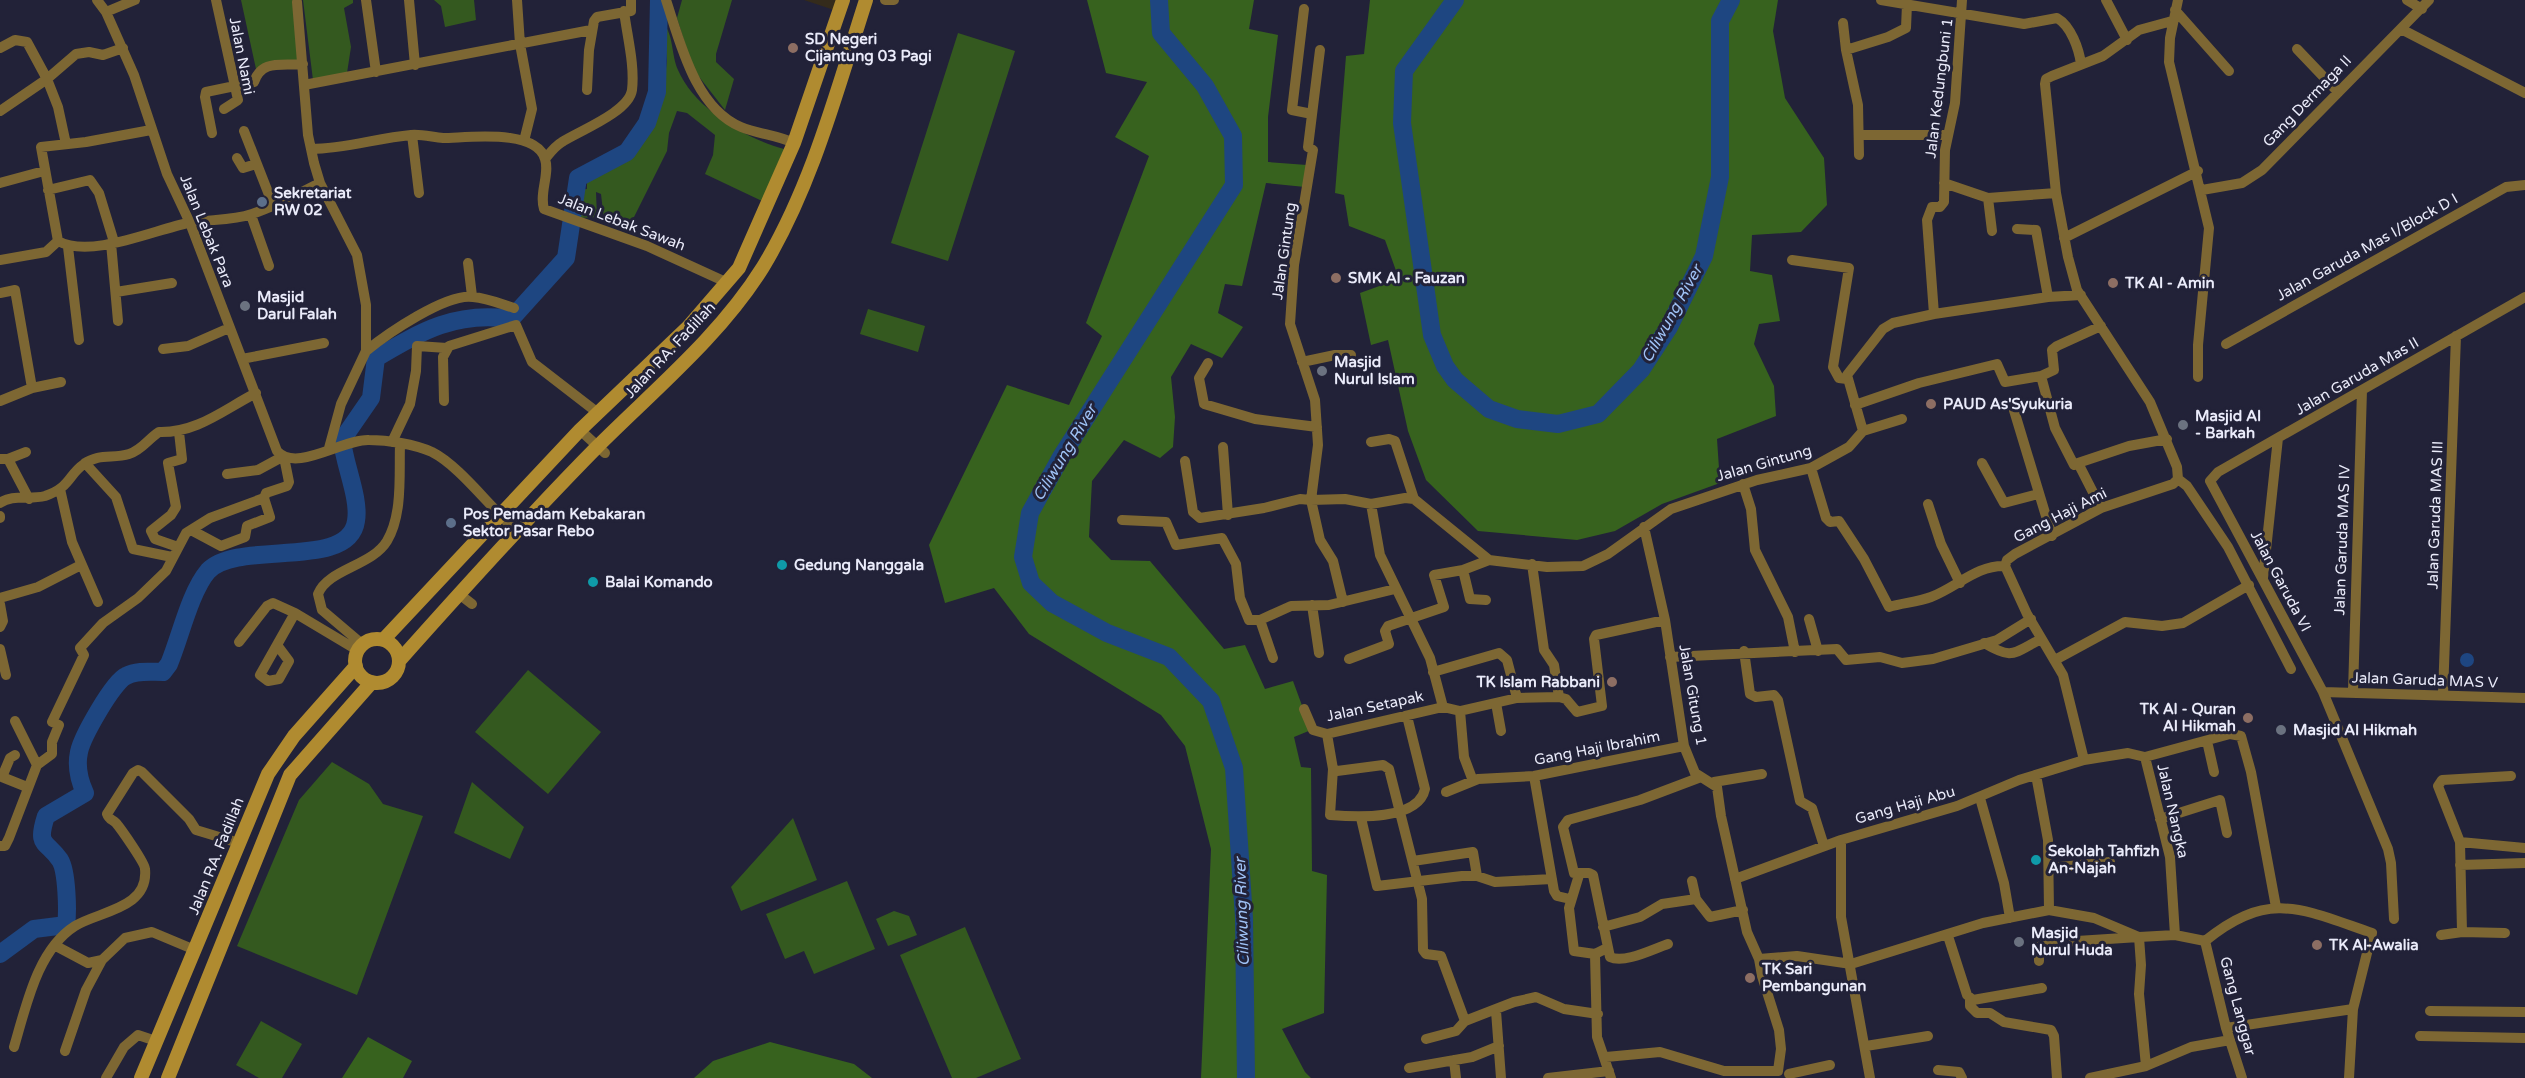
<svg xmlns="http://www.w3.org/2000/svg" width="2525" height="1078" viewBox="0 0 2525 1078" font-family="'Varela Round',sans-serif">
  <style>
    .education { fill: #342b1b }
    .green { fill: #34591f }
    .forest { fill: #37621e }
    .water { fill: #1e4681 }
    .lines { fill: none; stroke-linecap: round; stroke-linejoin: round }
    .river { stroke: #1e4681; stroke-width: 18 }
    .street { stroke: #7d6733; stroke-width: 10 }
    .secondary { stroke: #b08b30; stroke-width: 14 }
    .education-dot { fill: #8d6e63; stroke: #222238; stroke-width: 2 }
    .service-dot { fill: #5c6f8a; stroke: #222238; stroke-width: 2 }
    .worship-dot { fill: #6b7280; stroke: #222238; stroke-width: 2 }
    .culture-dot { fill: #0f9aa8; stroke: #222238; stroke-width: 2 }
    .labels { text-anchor: middle; dominant-baseline: central; stroke-width: 6; stroke-linejoin: round; paint-order: stroke }
    .poi-label { font-size: 15px; font-weight: bold; fill: #eaebfa; stroke: #222238; text-anchor: start }
    .street-label { font-size: 15px; fill: #eaebfa; stroke: #222238 }
    .water-label { font-size: 16px; font-style: italic; fill: #9fc2f6; stroke: #222238 }
  </style>
  <rect width="100%" height="100%" fill="#222238"/>
  <path class="education" d="M804,0H838L834,10Z"/>
  <path class="green" d="M241,0H293L301,62L256,69Z
    M303,0H353V3L344,8L351,47L347,73L313,80Z
    M434,0H474L476,20L445,27L441,6Z
    M682,0H732L716,54V62L734,79L725,110L693,69L677,18Z
    M663,22C674,36 671,54 678,70C694,108 746,139 784,149L762,201L705,174L713,155L715,135L687,113L677,111L669,133L667,151L629,227L604,220L601,194L596,192L597,217L579,218L577,190L587,189V179L619,165L645,140L663,91L667,61Z
    M958,33L1015,51L948,261L891,243Z
    M868,309L925,326L918,352L860,334Z
    M528,670L601,732L548,794L475,732Z
    M332,762L369,784L383,804L423,816L357,995L237,946L299,800Z
    M472,782L524,827L510,859L454,833Z
    M793,818L817,880L741,911L731,887Z
    M847,881L875,949L814,974L804,951L785,959L766,914Z
    M894,911L909,916L917,935L888,946L876,919Z
    M965,927L1021,1059L976,1078H952L900,955Z
    M261,1021L302,1044L282,1078H259L236,1065Z"/>
  <path class="forest" d="M1087,0H1254L1249,29L1278,35L1268,117V162L1307,165L1305,187L1266,183L1242,286L1225,284L1218,313L1243,327L1222,358L1191,344L1171,377L1175,417L1173,447L1160,458L1124,440L1092,481L1089,537L1111,560L1150,561L1224,649L1245,645L1265,689L1293,681L1311,730L1294,737L1301,767L1311,768L1312,871L1327,875L1324,1013L1282,1029L1305,1072L1311,1078H1201L1211,849L1185,746L1161,715L1029,634L994,588L945,603L929,545L1007,385L1069,405L1102,336L1086,323L1149,156L1115,137L1147,82L1106,73Z
    M1370,0H1778L1773,31L1785,98L1824,158L1827,205L1801,232L1752,235L1750,271L1772,275L1780,321L1759,324L1754,344L1774,386L1776,416L1717,439L1720,483L1662,504L1615,531L1577,540L1478,531L1426,480L1408,431L1388,340L1371,345L1360,293L1399,279L1385,240L1349,226L1344,195L1335,193L1346,56L1364,54Z
    M368,1037L412,1061L403,1078H342Z
    M770,1042L854,1064L872,1078H694L713,1061Z"/>
  <path class="water" d="M2460 660a7 7 0 1 1 14 0a7 7 0 1 1-14 0Z"/>
  <g class="lines">
    <path class="river" d="M1159,0L1161,33L1205,86L1233,136L1234,185L1061,457L1030,513L1023,557L1031,583L1052,603L1107,633L1169,657L1211,701L1234,768L1244,918L1246,1078
      M1455,0L1404,71L1402,123L1432,335L1445,366L1455,380L1489,409L1517,419L1558,424L1598,414L1641,370L1669,327L1704,256L1720,177V21L1731,0
      M0,954L34,929L66,925C68,912 67,871 60,860C46,840 36,847 46,816L85,793C79,780 76,766 79,752C82,737 113,682 126,676C137,670 151,672 163,672L169,664C180,638 190,592 208,571C238,539 349,571 356,521C360,498 344,464 342,440L371,398L376,358C422,331 456,311 511,319L566,258L578,178L627,152L647,123L657,92L659,0"/>
    <path class="street" d="M97,0L106,12L134,75L167,174L190,223L277,451C296,473 342,439 369,440C388,440 414,444 432,452C460,466 491,509 517,531
      M216,0L238,100L224,109
      M366,0L376,72
      M409,0L415,65
      M517,0L520,44L532,109L524,141
      M666,0C680,42 695,108 741,127C758,134 777,135 794,143
      M885,0H894
      M1881,0L2024,24L2057,18C2071,26 2079,49 2081,64
      M2106,0L2127,40
      M2178,0L2170,38L2169,62L2209,228L2198,345V377
      M2407,0L2422,9
      M297,2L308,135L314,163L320,183L357,255L366,305V351L341,404L329,448
      M1304,9L1292,110L1312,114
      M2175,10L2229,71
      M106,12L135,0
      M2172,21L2139,30L2103,56L2052,76L2046,79L2045,84L2056,193L2068,257L2077,290L2150,402L2177,467L2178,479
      M1843,23L1846,50
      M2401,29L2525,93
      M0,48L15,40L27,42L47,79L58,107L66,144
      M2297,49L2338,92
      M1320,50L1308,147L1313,150L1294,265L1290,324L1315,400L1318,445L1311,500L1345,499L1371,504L1405,498L1414,499L1489,560
      M304,85L591,30
      M587,90L589,50L594,21L597,17L631,11V0
      M0,111L47,79L76,54L89,52L103,55L123,48
      M244,131L273,205
      M212,133L205,97L206,92L254,82C262,59 281,66 303,64
      M412,135L419,193
      M1860,135H1947
      M311,149C345,149 377,138 411,135C421,134 432,137 443,138C466,138 536,128 545,159C550,174 539,193 544,209L647,246L728,283
      M1859,155L1858,105L1846,50L1888,37L1906,28L1907,4
      M237,158L243,168L256,164
      M545,159C550,153 555,146 562,142C579,131 629,112 632,90C635,65 627,36 624,11
      M0,183L44,171
      M1944,183L1988,198L2056,193
      M48,190L90,180L99,193L114,242
      M2202,190L2242,183L2262,170L2429,0
      M1988,198L1992,231
      M251,215L269,266
      M2017,229L2036,230L2048,297
      M2064,238L2198,171
      M58,241C90,259 154,230 188,223C210,219 231,221 252,214C276,206 298,194 320,183
      M58,241L41,147L86,142L151,130
      M111,243L118,321
      M68,247L79,340
      M0,260L46,252L58,241
      M1792,260L1849,268L1833,367L1839,378L1847,379
      M468,263L472,296
      M116,292L172,283
      M0,293L15,290L32,388L0,401
      M1934,314L1927,220L1932,207H1940L1944,202L1945,150L1955,103L1962,0
      M2226,344L2506,187L2525,185
      M163,349L188,346L229,328
      M366,351C387,334 446,293 473,297C487,298 501,304 514,308
      M242,359L324,343
      M1302,362L1335,355H1351
      M1208,363L1199,378L1204,404L1255,419L1317,427
      M2041,376L2054,370L2052,350L2057,346L2101,326
      M32,388L61,382
      M444,401L443,357L449,346L516,325L532,362L598,413
      M1855,405L1919,383L1997,364L2005,382L2041,376L2055,428L2074,465L2078,463
      M2013,407L2052,536
      M580,430L605,453
      M1863,431L1902,419
      M392,442L410,404L416,371L417,346L447,348
      M1371,442L1389,439L1395,441L1414,499
      M1223,447L1228,515
      M0,459H8L26,452
      M8,459L29,499
      M1185,461L1193,512L1200,518L1264,508L1300,499L1311,500L1320,540L1333,561L1343,602
      M85,463L116,497L133,549L172,557
      M1982,463L2004,503L2038,494
      M2078,463L2129,446L2167,439
      M2078,463L2101,508
      M1811,468L1826,518L1830,522L1839,521L1864,559L1889,607C1902,603 1918,602 1931,597C1957,587 1977,565 2005,566
      M227,474L258,470L282,457
      M2178,479L2187,486L2228,547L2291,669
      M1743,484L1751,509L1755,550L1788,617L1795,652
      M60,489L72,542L98,602
      M0,503C12,494 30,500 45,496C71,487 68,475 84,464C99,453 113,459 129,454C142,450 148,439 159,432C197,433 223,410 256,393
      M1371,504L1380,555L1430,658L1443,707
      M1928,504L1941,544L1960,583
      M0,516V518
      M1122,520L1166,522L1176,545L1222,538L1236,564L1240,598L1249,620H1260L1291,606L1329,605L1395,589
      M191,530L221,546L245,537L247,526L270,517L264,498L266,493L287,486L289,482L284,457
      M178,547L155,539L151,531L171,515L176,507L168,463L182,459L179,432
      M1532,564L1544,650L1554,665L1559,697
      M2005,566L2027,614L2063,675L2084,760L2128,753L2145,757
      M2005,566L2007,560L2015,554L2101,508L2173,484L2178,479
      M1463,570L1470,599L1486,600
      M2263,578L2278,438
      M459,594L472,604
      M0,598L38,587L81,565
      M0,604L3,621L0,627
      M1312,605L1319,653
      M1809,619L1818,651
      M1260,620L1273,658
      M239,642L267,606L273,603L295,613L357,650
      M1984,643C2013,660 2012,654 2041,639
      M362,644L322,610L318,594C328,569 372,566 387,541C403,514 399,474 400,444
      M277,645L289,661L279,679L268,681L260,675L295,613
      M0,649L6,675
      M1744,651L1750,694L1756,697L1774,695L1778,700L1800,801L1812,808L1824,846
      M1670,657L1837,649L1846,660L1880,657L1902,663L1933,659L1997,640L2031,619
      M1349,659L1389,644L1385,631L1388,626L1444,607L1434,575L1463,570L1489,560L1547,567L1583,566L1608,554L1671,509L1757,480L1811,468L1849,447L1863,431L1847,375L1883,329L1893,323L1934,314L2048,297L2081,295
      M2055,660L2125,622L2162,626L2183,623L2249,585
      M1433,672L1499,653L1507,660L1517,698
      M2323,692L2525,698
      M2353,692L2362,390
      M2443,694L2456,336
      M1496,703L1501,731
      M1443,707L1460,711L1517,698L1559,697L1566,699L1577,712L1602,706L1594,639L1596,635L1665,620
      M1304,709L1313,730L1327,734L1443,707
      M1460,711L1464,757L1473,781
      M15,721L37,765
      M1327,734L1333,769L1337,771L1383,765L1389,769L1422,899L1423,950L1426,954L1441,956L1465,1021L1514,1002L1536,997L1564,1009L1598,1014
      M2207,741L2214,772
      M15,755L10,758L2,777L27,787
      M2145,757L2230,734L2241,736L2251,772L2276,907
      M2145,757L2170,857L2175,935L2205,941
      M1333,769L1330,815C1356,817 1418,821 1425,789L1407,716
      M2036,775L2048,840L2049,910
      M1534,776L1554,891L1557,896L1570,899
      M1714,782L1762,774
      M1446,792L1478,779L1534,776L1684,746
      M1980,798L2004,883L2010,918
      M1361,818L1377,886L1462,876H1477L1495,882L1552,879
      M2160,819L2220,800L2227,833
      M1841,840V917L1870,1078
      M2460,842L2525,848
      M0,846H5L9,838L37,765L52,754V742L59,725L52,722L84,655L80,648L103,623L138,598L166,571L186,533L210,518L264,498
      M1413,861L1473,852L1477,876
      M2460,865L2525,863
      M2050,868L2110,862
      M1579,875L1569,908L1574,951L1595,954
      M1735,879L1841,840L1957,806L2019,780L2084,760
      M1692,881L1696,899L1710,917L1743,910
      M2394,919L2391,863L2388,849L2323,692L2210,481L2218,472L2525,297
      M1603,927L1640,917L1662,904L1696,899
      M2505,933L2462,932L2460,842L2438,786L2442,780L2511,776
      M2441,935L2462,932
      M1948,936L1967,995L1973,1000L2042,988
      M2205,941C2269,889 2302,909 2372,933L2353,1009L2349,1078
      M2205,941L2226,1028L2242,1078
      M1668,944C1653,949 1624,964 1610,957L1593,875L1589,873H1574L1563,827L1568,820L1640,800L1701,777
      M56,946L88,963L102,960L125,938L152,932L195,950
      M1607,948L1595,954L1597,1037L1611,1078
      M1759,959L1797,956L1851,964L1983,923L2049,910L2094,918L2139,937L2175,935
      M2039,961V947L2046,943L2139,937L2141,965L2139,994L2146,1066
      M1970,998V1006L1977,1013H1990L2004,1022L2051,1030L2054,1036L2057,1078
      M1496,1011L1501,1078
      M2430,1011L2525,1012
      M2226,1028L2353,1009
      M2420,1036L2525,1038
      M1426,1039L1456,1031L1465,1021
      M1866,1046L1928,1036
      M14,1047C26,1007 37,950 75,926C99,911 149,909 145,869C145,863 121,829 116,823C112,819 109,820 107,814L133,773L138,770L142,772L189,819L196,830L239,843
      M65,1051L86,990L102,960
      M1606,1057L1660,1052L1724,1071H1778L1781,1049L1779,1030L1762,976L1759,959L1747,932L1721,816L1717,787L1695,773L1684,746L1665,620L1644,527
      M1454,1060L1456,1078
      M1409,1068L1472,1057L1499,1046
      M1938,1070L1959,1072L1962,1078
      M1789,1074L1830,1065
      M106,1078L124,1047L138,1035L156,1041
      M1548,1078L1609,1071
      M2090,1078L2146,1066L2191,1047L2230,1040"/>
    <path class="secondary" d="M355 661a22 22 0 1 1 44 0a22 22 0 1 1-44 0Z
      M384,639L580,430L688,327L739,268L794,143L843,0
      M399,661C464,588 529,516 597,447C654,390 720,336 763,267C812,186 837,90 866,0
      M141,1078L268,774L294,736L356,666
      M168,1078L290,775L372,682"/>
  </g>
  <g class="education-dot">
    <circle cx="793" cy="48" r="6"/>
    <circle cx="1336" cy="278" r="6"/>
    <circle cx="2113" cy="283" r="6"/>
    <circle cx="1931" cy="404" r="6"/>
    <circle cx="1612" cy="682" r="6"/>
    <circle cx="2248" cy="718" r="6"/>
    <circle cx="2317" cy="945" r="6"/>
    <circle cx="1750" cy="978" r="6"/>
  </g>
  <g class="service-dot">
    <circle cx="262" cy="202" r="6"/>
    <circle cx="451" cy="523" r="6"/>
  </g>
  <g class="worship-dot">
    <circle cx="245" cy="306" r="6"/>
    <circle cx="1322" cy="371" r="6"/>
    <circle cx="2183" cy="425" r="6"/>
    <circle cx="2281" cy="730" r="6"/>
    <circle cx="2019" cy="942" r="6"/>
  </g>
  <g class="culture-dot">
    <circle cx="782" cy="565" r="6"/>
    <circle cx="593" cy="582" r="6"/>
    <circle cx="2036" cy="860" r="6"/>
  </g>
  <g class="labels">
    <g class="poi-label">
      <text x="805" y="39">SD Negeri<tspan x="805" dy="17">Cijantung 03 Pagi</tspan></text>
      <text x="274" y="193">Sekretariat<tspan x="274" dy="17">RW 02</tspan></text>
      <text x="1348" y="278">SMK Al - Fauzan</text>
      <text x="2125" y="283">TK Al - Amin</text>
      <text x="257" y="297">Masjid<tspan x="257" dy="17">Darul Falah</tspan></text>
      <text x="1334" y="362">Masjid<tspan x="1334" dy="17">Nurul Islam</tspan></text>
      <text x="1943" y="404">PAUD As'Syukuria</text>
      <text x="2195" y="416">Masjid Al<tspan x="2195" dy="17">- Barkah</tspan></text>
      <text x="463" y="514">Pos Pemadam Kebakaran<tspan x="463" dy="17">Sektor Pasar Rebo</tspan></text>
      <text x="794" y="565">Gedung Nanggala</text>
      <text x="605" y="582">Balai Komando</text>
      <text x="1600" y="682" text-anchor="end">TK Islam Rabbani</text>
      <text x="2236" y="709" text-anchor="end">TK Al - Quran<tspan x="2236" dy="17">Al Hikmah</tspan></text>
      <text x="2293" y="730">Masjid Al Hikmah</text>
      <text x="2048" y="851">Sekolah Tahfizh<tspan x="2048" dy="17">An-Najah</tspan></text>
      <text x="2031" y="933">Masjid<tspan x="2031" dy="17">Nurul Huda</tspan></text>
      <text x="2329" y="945">TK Al-Awalia</text>
      <text x="1762" y="969">TK Sari<tspan x="1762" dy="17">Pembangunan</tspan></text>
    </g>
    <g class="street-label">
      <text transform="translate(242 56) rotate(79)">Jalan Nami</text>
      <text transform="translate(1939 88) rotate(-83)">Jalan Kedungbuni 1</text>
      <text transform="translate(2307 101) rotate(-46)">Gang Dermaga II</text>
      <text transform="translate(622 222) rotate(21)">Jalan Lebak Sawah</text>
      <text transform="translate(207 231) rotate(68)">Jalan Lebak Para</text>
      <text transform="translate(2367 247) rotate(-29)">Jalan Garuda Mas I/Block D I</text>
      <text transform="translate(1284 251) rotate(-82)">Jalan Gintung</text>
      <text transform="translate(670 350) rotate(-47)">Jalan RA. Fadillah</text>
      <text transform="translate(2357 376) rotate(-30)">Jalan Garuda Mas II</text>
      <text transform="translate(1764 463) rotate(-16)">Jalan Gintung</text>
      <text transform="translate(2060 515) rotate(-27)">Gang Haji Ami</text>
      <text transform="translate(2435 515) rotate(-88)">Jalan Garuda MAS III</text>
      <text transform="translate(2342 540) rotate(-88)">Jalan Garuda MAS IV</text>
      <text transform="translate(2281 581) rotate(62)">Jalan Garuda VI</text>
      <text transform="translate(2425 680) rotate(2)">Jalan Garuda MAS V</text>
      <text transform="translate(1693 695) rotate(80)">Jalan Gitung 1</text>
      <text transform="translate(1375 706) rotate(-12)">Jalan Setapak</text>
      <text transform="translate(1597 748) rotate(-11)">Gang Haji Ibrahim</text>
      <text transform="translate(1905 805) rotate(-16)">Gang Haji Abu</text>
      <text transform="translate(2173 811) rotate(77)">Jalan Nangka</text>
      <text transform="translate(216 856) rotate(-68)">Jalan RA. Fadillah</text>
      <text transform="translate(2238 1006) rotate(75)">Gang Langgar</text>
    </g>
    <g class="water-label">
      <text transform="translate(1672 314) rotate(-61)">Ciliwung River</text>
      <text transform="translate(1065 453) rotate(-59)">Ciliwung River</text>
      <text transform="translate(1242 912) rotate(-92)">Ciliwung River</text>
    </g>
  </g>
</svg>
